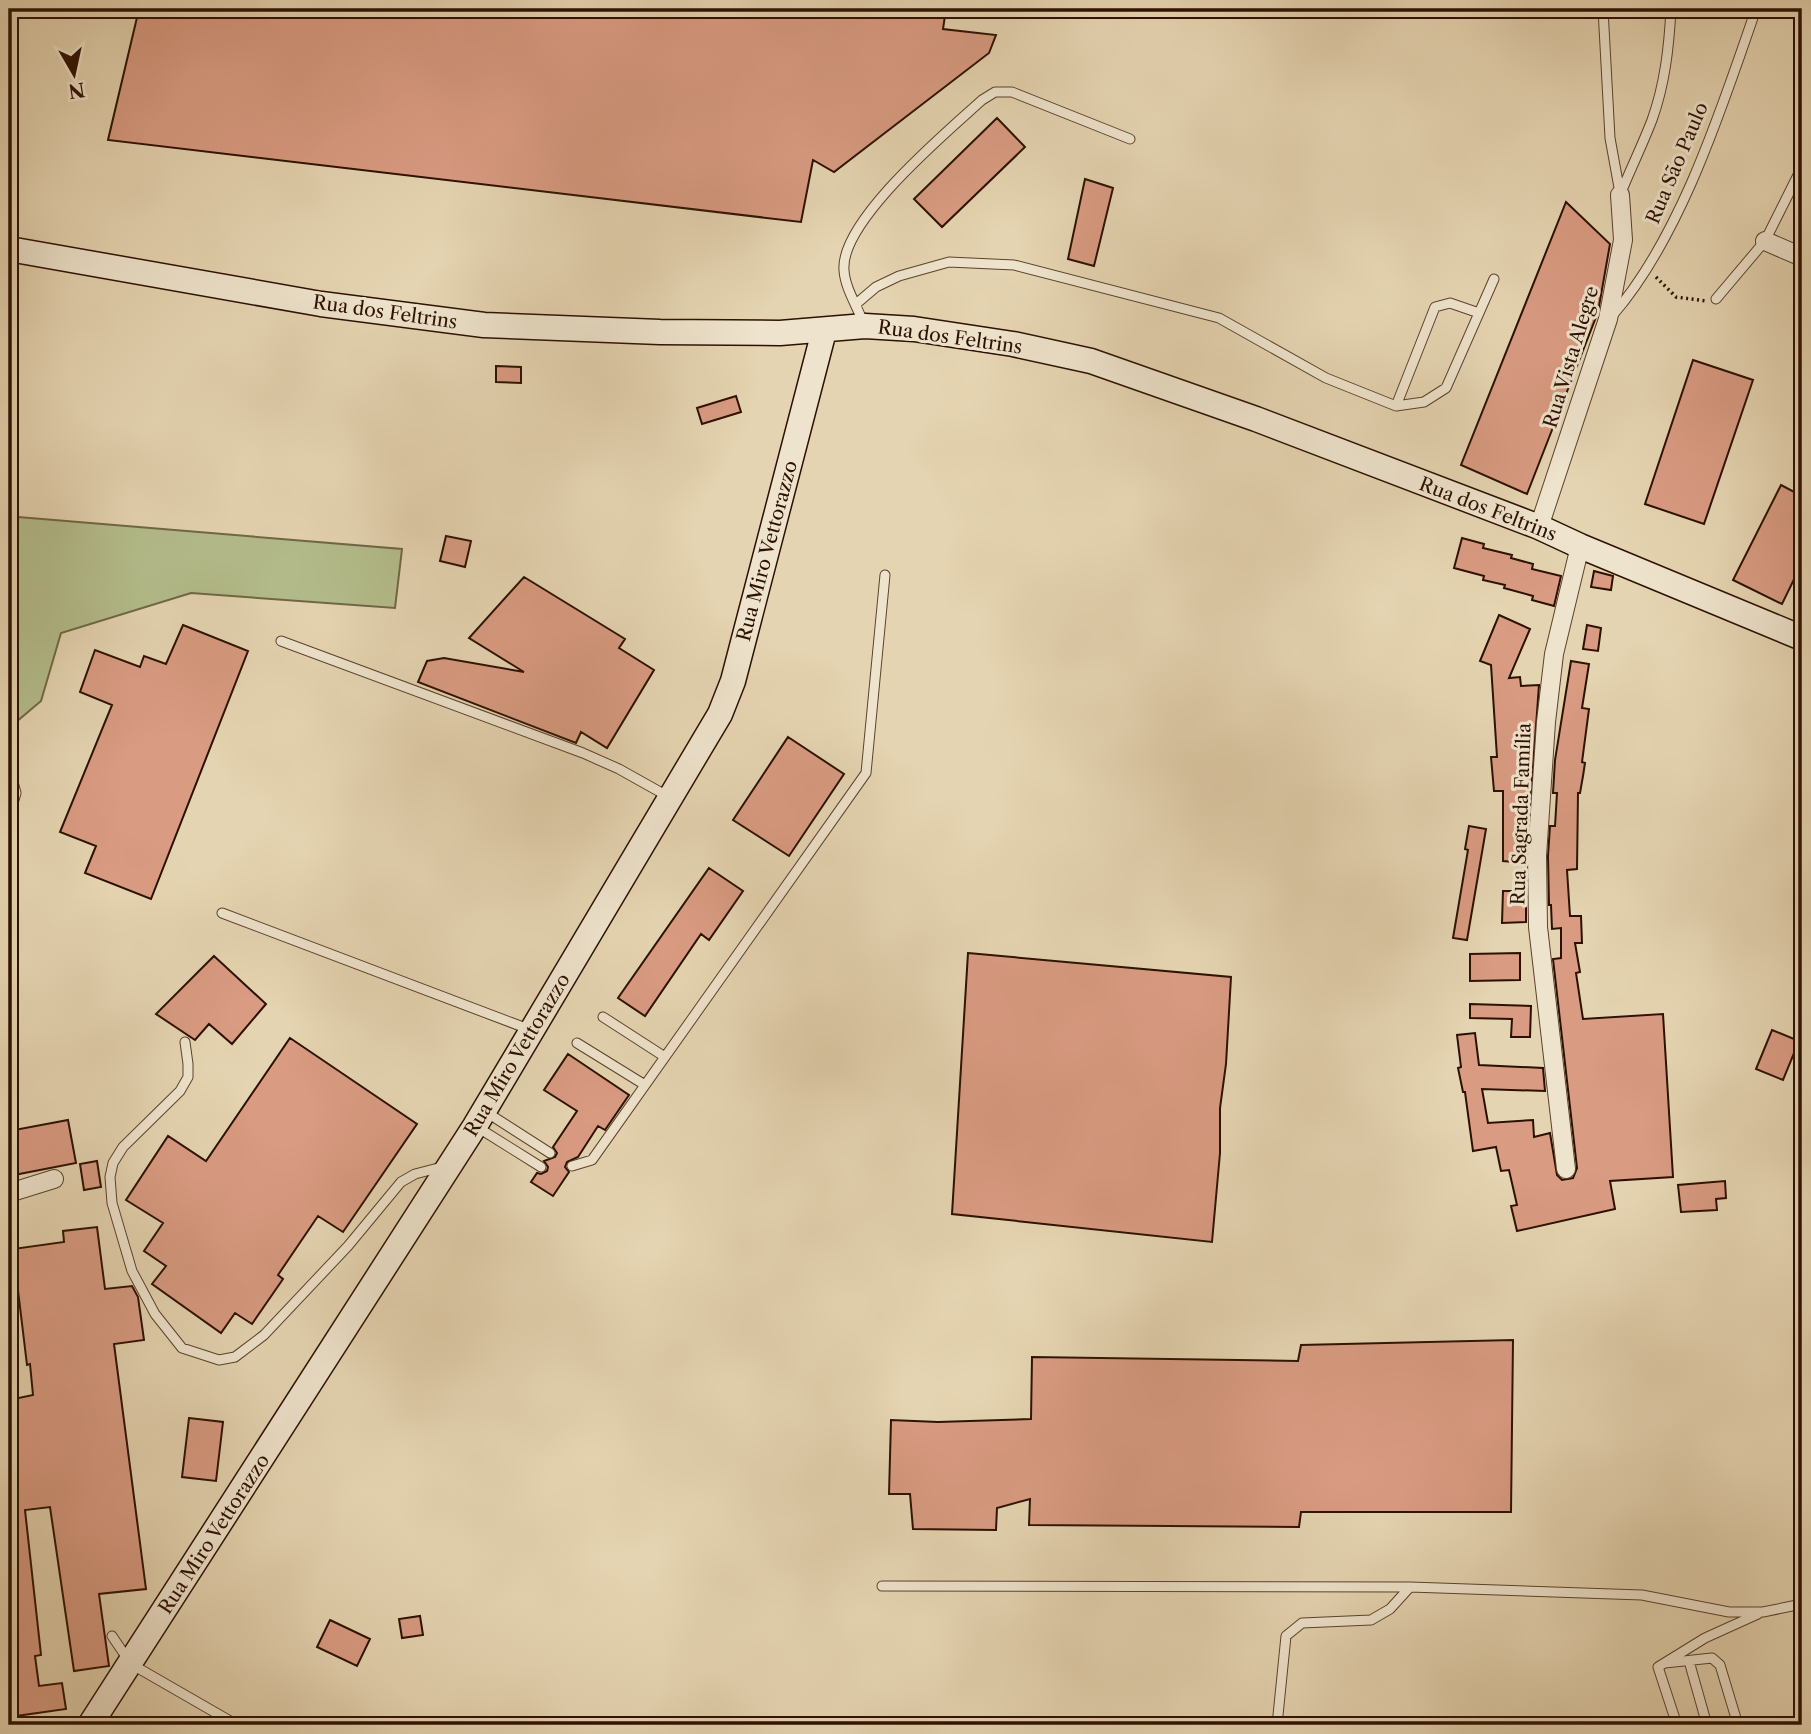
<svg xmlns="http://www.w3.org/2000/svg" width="1811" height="1734" viewBox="0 0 1811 1734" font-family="'Libre Caslon Text',serif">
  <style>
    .green { fill: #b4bd8c; stroke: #706746; stroke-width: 2 }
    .building { fill: #d99b82; stroke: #2d1100; stroke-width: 2 }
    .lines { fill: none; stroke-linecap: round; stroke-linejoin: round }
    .lane-casing { stroke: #5b422c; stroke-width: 11 }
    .street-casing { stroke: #5b422c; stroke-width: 20 }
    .secondary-casing { stroke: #2d1100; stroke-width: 27 }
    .path { stroke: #2d1100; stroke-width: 3.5; stroke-dasharray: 2 3.5; stroke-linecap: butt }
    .lane { stroke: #eee3cc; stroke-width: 9 }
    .street { stroke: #eee3cc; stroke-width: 18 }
    .secondary { stroke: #eee3cc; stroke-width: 24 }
    .labels { text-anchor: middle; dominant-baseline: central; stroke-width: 6; stroke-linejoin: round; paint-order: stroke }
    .street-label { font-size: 19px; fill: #2d1100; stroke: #eee3cc }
  </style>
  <rect width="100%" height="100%" fill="#e5d4b1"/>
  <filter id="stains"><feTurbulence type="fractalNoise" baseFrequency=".00286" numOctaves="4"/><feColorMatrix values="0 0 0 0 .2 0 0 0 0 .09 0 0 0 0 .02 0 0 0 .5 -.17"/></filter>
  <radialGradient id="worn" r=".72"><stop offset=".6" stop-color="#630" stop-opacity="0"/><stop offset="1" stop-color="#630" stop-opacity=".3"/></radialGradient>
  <path class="green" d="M18,517L402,549L395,608L191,593L61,633L41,701L9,728V538Z"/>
  <path class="building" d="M139,9H946L943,29L996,35L989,53L834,172L813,160L801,222L108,140Z
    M997,118L1025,147L942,227L914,199Z
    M1085,179L1113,188L1094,266L1068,259Z
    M1566,202L1610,244L1598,312L1527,494L1461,465Z
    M1693,360L1753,380L1704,524L1645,504Z
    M496,366L521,367V383L496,382Z
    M736,396L741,412L702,424L697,408Z
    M1781,485L1802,496V563L1782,604L1733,580Z
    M446,536L471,541L465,567L440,561Z
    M1462,538L1484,544L1483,548L1512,555L1511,558L1533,564L1532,569L1561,576L1554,606L1532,600L1533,596L1504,588L1505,585L1483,580L1484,576L1454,568Z
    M1594,571L1613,576L1611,590L1591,587Z
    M524,577L625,639L619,648L654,670L607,748L581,732L576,743L418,682L427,661L444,658L524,672L469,638Z
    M1499,615L1530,629L1509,678L1520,677L1521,686L1539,685L1526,863L1503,861V791H1494L1491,757H1497L1491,665L1480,661Z
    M183,625L248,651L151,899L85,873L96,846L60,832L112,705L80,692L95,650L140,667L144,656L166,664Z
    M1587,625L1601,628L1598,651L1583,649Z
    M1571,661L1589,664L1582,708L1589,709L1582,762L1585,763L1583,776L1580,793H1578L1577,869L1567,870L1570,916H1581L1582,943H1575L1580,972L1576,973L1583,1019L1663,1014L1673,1177L1610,1181L1615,1209L1517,1231L1511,1206L1517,1205L1509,1170L1501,1171L1496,1147L1473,1151L1465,1092H1463L1458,1068L1461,1067L1457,1035L1475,1033L1479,1065L1543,1068L1545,1091L1482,1089L1488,1123L1533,1120L1534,1137L1550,1133L1557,1175L1562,1180L1573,1178L1577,1168L1553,959L1561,958V928L1552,929L1551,905H1549L1548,856L1550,826H1555L1557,793H1553L1555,760Z
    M788,737L844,774L789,856L733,820Z
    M1469,826L1486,829L1467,940L1453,938L1468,850L1465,849Z
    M709,868L743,891L709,940L701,934L645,1016L618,998Z
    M1503,891H1526V922L1502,923Z
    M968,953L1231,977L1226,1064L1220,1108V1153L1212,1242L952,1214Z
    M1520,953V980L1470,981V954Z
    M214,956L266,1004L232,1044L209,1024L195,1040L156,1014Z
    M1470,1004L1531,1006L1530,1037H1511L1512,1019L1470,1018Z
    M1772,1030L1799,1041L1783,1080L1756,1069Z
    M290,1038L417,1124L343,1232L318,1216L278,1275L283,1279L252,1324L235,1313L221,1333L152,1284L166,1266L144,1251L163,1223L126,1200L168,1136L206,1161Z
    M568,1054L629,1095L605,1130L598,1126L578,1157L567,1162L565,1167L569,1172L553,1196L531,1182L537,1173L541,1174L547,1171L548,1167L544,1161L555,1157L557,1153L553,1147L577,1111L544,1090Z
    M68,1120L76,1163L9,1176V1131Z
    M97,1161L101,1187L84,1190L80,1164Z
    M1725,1181L1726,1198L1716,1199L1717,1210L1681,1212L1678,1185Z
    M97,1227L105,1289L132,1286L138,1297L144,1340L114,1344L146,1589L99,1594L109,1666L74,1671L50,1507L25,1510L41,1655L35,1656L39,1686L62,1683L66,1709L9,1717V1400L33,1395L30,1364L27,1365L13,1249L64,1242L63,1231Z
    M1513,1340L1511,1512H1301L1299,1527L1029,1525L1030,1499L997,1508L996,1530L913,1529L910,1494H889L891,1420L938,1422L1031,1419L1032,1357L1298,1361L1301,1345Z
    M189,1418L223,1422L216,1481L182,1477Z
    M420,1616L423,1635L402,1638L399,1619Z
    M330,1620L370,1639L357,1666L317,1647Z"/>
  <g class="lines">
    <g class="lane-casing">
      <path id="lane" d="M1603,9L1610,138L1620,193
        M1620,195C1630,170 1642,146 1652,120C1665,84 1669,47 1671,9
        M1716,299L1765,241L1802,167
        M856,304L876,287L899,276L949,262L1014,265L1219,318L1326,378L1396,406L1424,402L1446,388L1494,279
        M1612,316C1681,237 1722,107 1756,9
        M864,325C858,307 845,289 844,270C840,221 947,132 982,100L995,92H1012L1130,139
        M1396,406L1435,307L1450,303L1479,313
        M281,641L583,753L619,769L669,797
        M9,781L13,782L16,793L9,817
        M222,913L531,1030
        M603,1017L665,1057
        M185,1042L188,1064V1077L180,1091L123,1147L113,1163L110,1177L112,1203L132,1271L155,1314L182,1348L219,1360L235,1357L264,1335L348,1246L401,1182L415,1174L442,1167
        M577,1043L645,1085
        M486,1112L550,1153
        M477,1127L541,1167
        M572,1166L592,1160L866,773L885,575
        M882,1586L1410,1587L1642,1595L1729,1612H1763L1802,1604
        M112,1636L131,1664L237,1725
        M1689,1661L1707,1725
        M1665,1663L1712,1658L1720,1665L1738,1725
        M1277,1725L1286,1636L1302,1623L1371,1620L1390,1609L1410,1587
        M1677,1725L1658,1667L1705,1638L1758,1614"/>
    </g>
    <g class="street-casing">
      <path id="street" d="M1765,241L1802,257
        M1539,527L1608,319L1623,240L1620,195
        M1566,1169L1538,927L1537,856L1546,722L1554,654L1580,546
        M9,1193L54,1179"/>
    </g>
    <g class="secondary-casing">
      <path id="secondary" d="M9,249L321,304L484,325L660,332L780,333L865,326L914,329L1013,344L1091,361L1256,419L1539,527L1580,546L1802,638
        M90,1725L475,1126L720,714L733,681L824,331"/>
    </g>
    <path class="path" d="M1656,277L1676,297L1706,301"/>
    <use href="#lane" class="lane"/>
    <use href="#street" class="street"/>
    <use href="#secondary" class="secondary"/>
  </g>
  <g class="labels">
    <g class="street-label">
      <text transform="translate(1677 163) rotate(-67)">Rua São Paulo</text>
      <text transform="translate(385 312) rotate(8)">Rua dos Feltrins</text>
      <text transform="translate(950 337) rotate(8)">Rua dos Feltrins</text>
      <text transform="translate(1571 357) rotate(-73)">Rua Vista Alegre</text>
      <text transform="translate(1488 509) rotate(21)">Rua dos Feltrins</text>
      <text transform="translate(767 551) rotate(-75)">Rua Miro Vettorazzo</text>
      <text transform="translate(1521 814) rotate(-88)">Rua Sagrada Família</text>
      <text transform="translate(517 1055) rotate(-59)">Rua Miro Vettorazzo</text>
      <text transform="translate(214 1534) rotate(-57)">Rua Miro Vettorazzo</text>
    </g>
  </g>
  <rect width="1811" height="1734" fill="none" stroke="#e5d4b1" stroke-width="35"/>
  <rect x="10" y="10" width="1790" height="1713" fill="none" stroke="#2d1100" stroke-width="3.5"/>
  <rect x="18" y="18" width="1776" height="1699" fill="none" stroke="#2d1100" stroke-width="2"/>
  <g transform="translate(74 74) rotate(171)" stroke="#eee3cc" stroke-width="5" paint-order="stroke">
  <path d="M0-5L12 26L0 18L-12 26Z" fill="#2d1100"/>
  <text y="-10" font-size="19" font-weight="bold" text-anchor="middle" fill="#2d1100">N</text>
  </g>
  <rect width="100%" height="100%" filter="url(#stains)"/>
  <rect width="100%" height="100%" fill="url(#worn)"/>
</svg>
